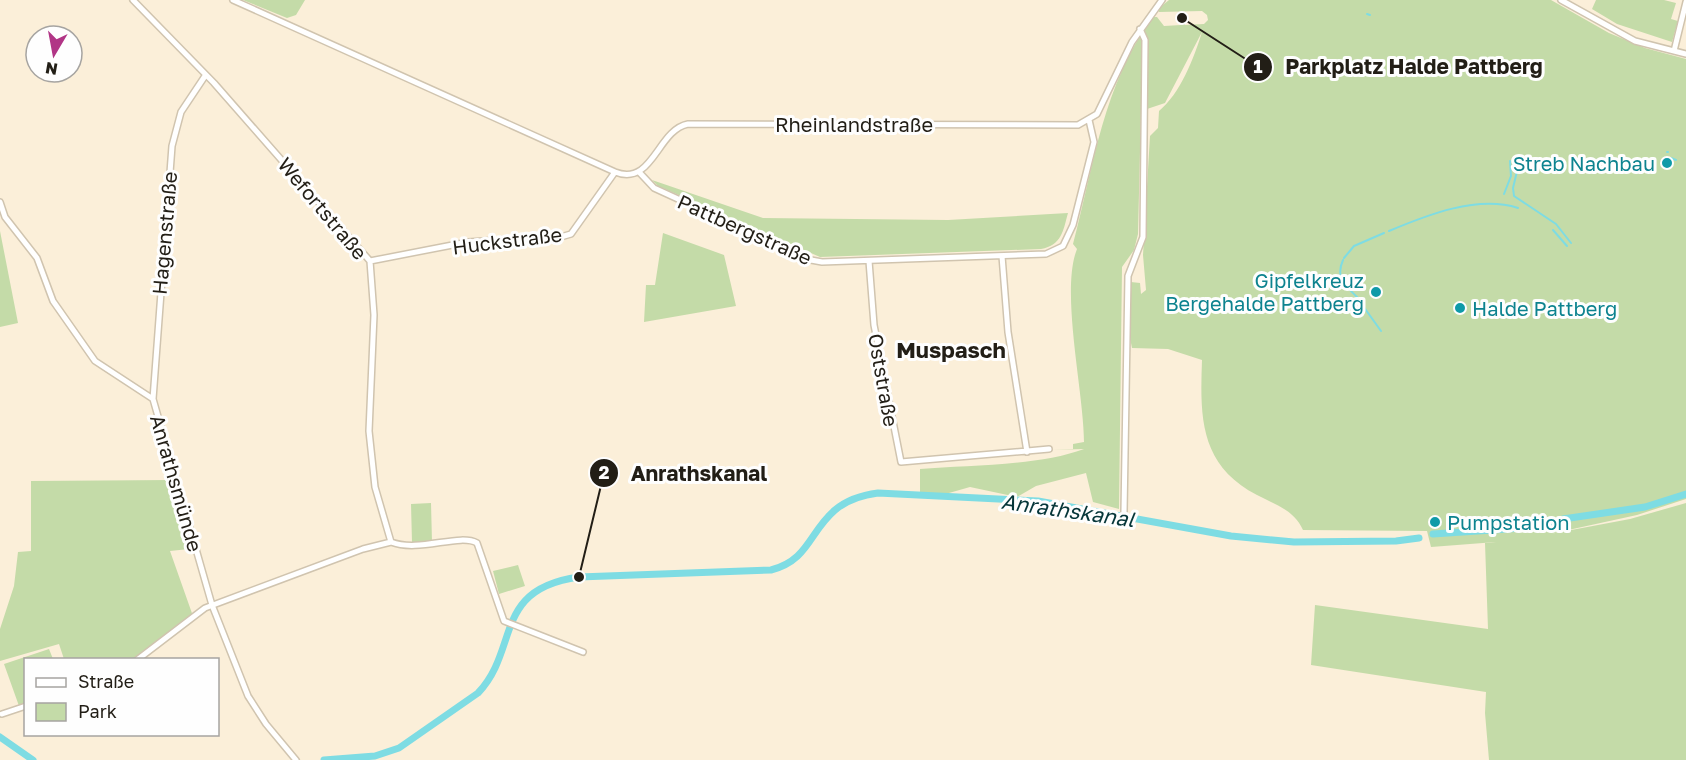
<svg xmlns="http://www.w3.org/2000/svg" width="1686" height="760" viewBox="0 0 1686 760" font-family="'Golos Text',sans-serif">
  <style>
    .green { fill: #c4dba8 }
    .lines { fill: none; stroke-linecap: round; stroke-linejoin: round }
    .stream { stroke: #7edce3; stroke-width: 2 }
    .canal { stroke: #7edce3; stroke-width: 7 }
    .street-casing { stroke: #d0c4af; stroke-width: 8 }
    .street { stroke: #fff; stroke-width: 5 }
    .culture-dot { fill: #0f9aa8; stroke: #fefefe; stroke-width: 2 }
    .labels { text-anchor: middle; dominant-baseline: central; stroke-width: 6; stroke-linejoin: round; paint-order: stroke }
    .street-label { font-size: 20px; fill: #221e16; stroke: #fefefe }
    .culture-label { font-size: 20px; fill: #0d838f; stroke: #fefefe; text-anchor: end }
    .water-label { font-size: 21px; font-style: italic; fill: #063639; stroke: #fefefe }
    .quarter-label { font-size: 22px; font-weight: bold; fill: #221e16; stroke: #fefefe }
    .leader { fill: none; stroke: #221e16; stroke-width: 2 }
    .callout-dot { fill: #221e16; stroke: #fefefe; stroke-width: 2 }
    .mark-label { font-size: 18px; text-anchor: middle; font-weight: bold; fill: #fff }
    .callout-label { font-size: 21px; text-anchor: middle; font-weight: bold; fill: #221e16; stroke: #fefefe; stroke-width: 6; stroke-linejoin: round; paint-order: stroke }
  </style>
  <rect width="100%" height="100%" fill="#fbefd9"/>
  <path class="green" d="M243,0H305L296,15L287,18Z
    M1169,0H1551L1609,33L1645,48L1686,59V499L1637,515L1550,534L1630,519L1686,503V760H1489L1485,713L1486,692L1311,665L1315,605L1488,629L1485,543L1496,542L1431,547L1427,531L1303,530C1294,510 1276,505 1257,495C1199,465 1200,416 1202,360L1168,349L1132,348C1127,327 1132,304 1131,282L1140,283L1141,294L1146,290L1143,255L1150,136L1158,128L1159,111C1180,94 1194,58 1202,32L1165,103L1141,111L1138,234L1134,250L1122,267L1119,509L1093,502L1086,473L1036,486L1017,497L970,487L949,493H920V469C969,465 1039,466 1084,449L1052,450L1073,449V444L1084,442C1084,393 1060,291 1077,249L1073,244C1094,165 1103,84 1153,17H1157L1164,26L1181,25L1180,19H1184L1185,25L1204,24L1208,20L1207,15L1202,11L1159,12L1158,9Z
    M1596,0H1664L1676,3L1671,19L1678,21L1672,42L1617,24L1592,9Z
    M652,180L763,218L948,220L1068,213C1063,231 1062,245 1041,249L820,257L658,186Z
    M0,231L18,323L0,327Z
    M663,233L724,255L736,306L644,322L646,285H655Z
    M171,480L181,515L176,522L182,525L189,549L170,551L194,619L143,659H64L59,644L0,661V629L14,586L18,552L31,551V481Z
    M431,503L432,542H412L411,504Z
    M518,565L525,586L499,594L493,571Z
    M49,649L53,659L26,660L25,703L19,706L4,664Z"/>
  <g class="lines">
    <path class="stream" d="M1367,14L1370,15
      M1526,68V67
      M1667,152H1668
      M1671,158L1676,160
      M1519,163L1513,188L1514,196L1556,224L1571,243
      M1504,194L1511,176L1510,161
      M1553,230L1567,246
      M1389,231C1427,215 1477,195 1518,208
      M1344,258L1354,246L1384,233
      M1343,260C1335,278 1345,285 1357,297
      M1358,299L1381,331"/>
    <path class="canal" d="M1433,534L1538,527L1563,519L1645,507L1686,494
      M0,737L33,760
      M324,760L375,756L399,748L478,693C520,649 492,589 579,577L771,570C809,560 809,532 835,510C848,499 862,495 878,493L1038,501L1231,536L1294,542L1396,541L1419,538"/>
    <g class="street-casing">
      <path id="street" d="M133,0L214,83L370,261L374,315L369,431L375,487L391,542L363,549L205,608L137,660
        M233,0L615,172C653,187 657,130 688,124L1078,125L1097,114L1132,42L1162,0
        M1561,0L1635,41L1686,54
        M1674,51L1686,2
        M639,172L654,188L811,260L822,262L1046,254L1063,246L1073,225L1094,142L1089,120
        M0,202L5,217L37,258L53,301L95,361L153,399L212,605L248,696L266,724L296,760
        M1002,256L1008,332L1027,452
        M370,261L468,242L564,236L571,234L615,172
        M869,261L874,325L901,462L1049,449
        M153,399L172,146L181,112L205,76
        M1124,512L1128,276L1143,237L1145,40L1140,29
        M391,542C419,553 459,533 477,543L504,621L583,652
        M2,714L26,706"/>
    </g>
    <use href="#street" class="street"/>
  </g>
  <g class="culture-dot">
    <circle cx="1667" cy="163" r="6"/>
    <circle cx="1376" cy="292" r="6"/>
    <circle cx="1460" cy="308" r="6"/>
    <circle cx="1435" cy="522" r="6"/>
  </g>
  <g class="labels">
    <g class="street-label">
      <text x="854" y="124">Rheinlandstraße</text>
      <text transform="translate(323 208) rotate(50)">Wefortstraße</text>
      <text transform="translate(745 229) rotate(24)">Pattbergstraße</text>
      <text transform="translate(164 233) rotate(-85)">Hagenstraße</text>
      <text transform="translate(507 240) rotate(-7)">Huckstraße</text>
      <text transform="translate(884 380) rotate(80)">Oststraße</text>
      <text transform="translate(177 483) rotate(74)">Anrathsmünde</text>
    </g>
    <g class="culture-label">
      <text x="1655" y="163">Streb Nachbau</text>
      <text x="1364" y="280">Gipfelkreuz<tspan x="1364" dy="23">Bergehalde Pattberg</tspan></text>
      <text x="1472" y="308" text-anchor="start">Halde Pattberg</text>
      <text x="1447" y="522" text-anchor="start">Pumpstation</text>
    </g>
    <g class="water-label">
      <text transform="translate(1068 510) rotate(8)">Anrathskanal</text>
    </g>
    <g class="quarter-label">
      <text x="951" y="349">Muspasch</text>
    </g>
  </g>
  <path class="leader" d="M1182 18L1258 67M579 577L604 473"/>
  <g class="callout-dot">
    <circle cx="1182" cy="18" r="6"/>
    <circle cx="579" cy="577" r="6"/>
    <circle cx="1258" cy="67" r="15"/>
    <circle cx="604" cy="473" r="15"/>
  </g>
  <g class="mark-label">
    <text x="1258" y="73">1</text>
    <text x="604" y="479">2</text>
  </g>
  <g class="callout-label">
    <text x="1414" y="74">Parkplatz Halde Pattberg</text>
    <text x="699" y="481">Anrathskanal</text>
  </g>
  <rect x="24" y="658" width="195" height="78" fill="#fefefe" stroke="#a6a4a1" stroke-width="1.5"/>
  <rect x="36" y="678" width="30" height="9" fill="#ffffff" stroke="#a6a4a1" stroke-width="1.5"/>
  <text x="78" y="688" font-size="18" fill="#221e16">Straße</text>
  <rect x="36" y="703" width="30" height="18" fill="#c4dba8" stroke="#a6a4a1" stroke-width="1.5"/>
  <text x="78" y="718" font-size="18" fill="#221e16">Park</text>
  <g transform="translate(54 54) rotate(190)"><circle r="28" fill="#fefefe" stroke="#a6a4a1" stroke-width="1.5"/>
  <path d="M0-4.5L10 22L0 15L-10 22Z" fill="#b13586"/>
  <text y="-9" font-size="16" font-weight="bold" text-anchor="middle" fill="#221e16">N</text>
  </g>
</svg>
